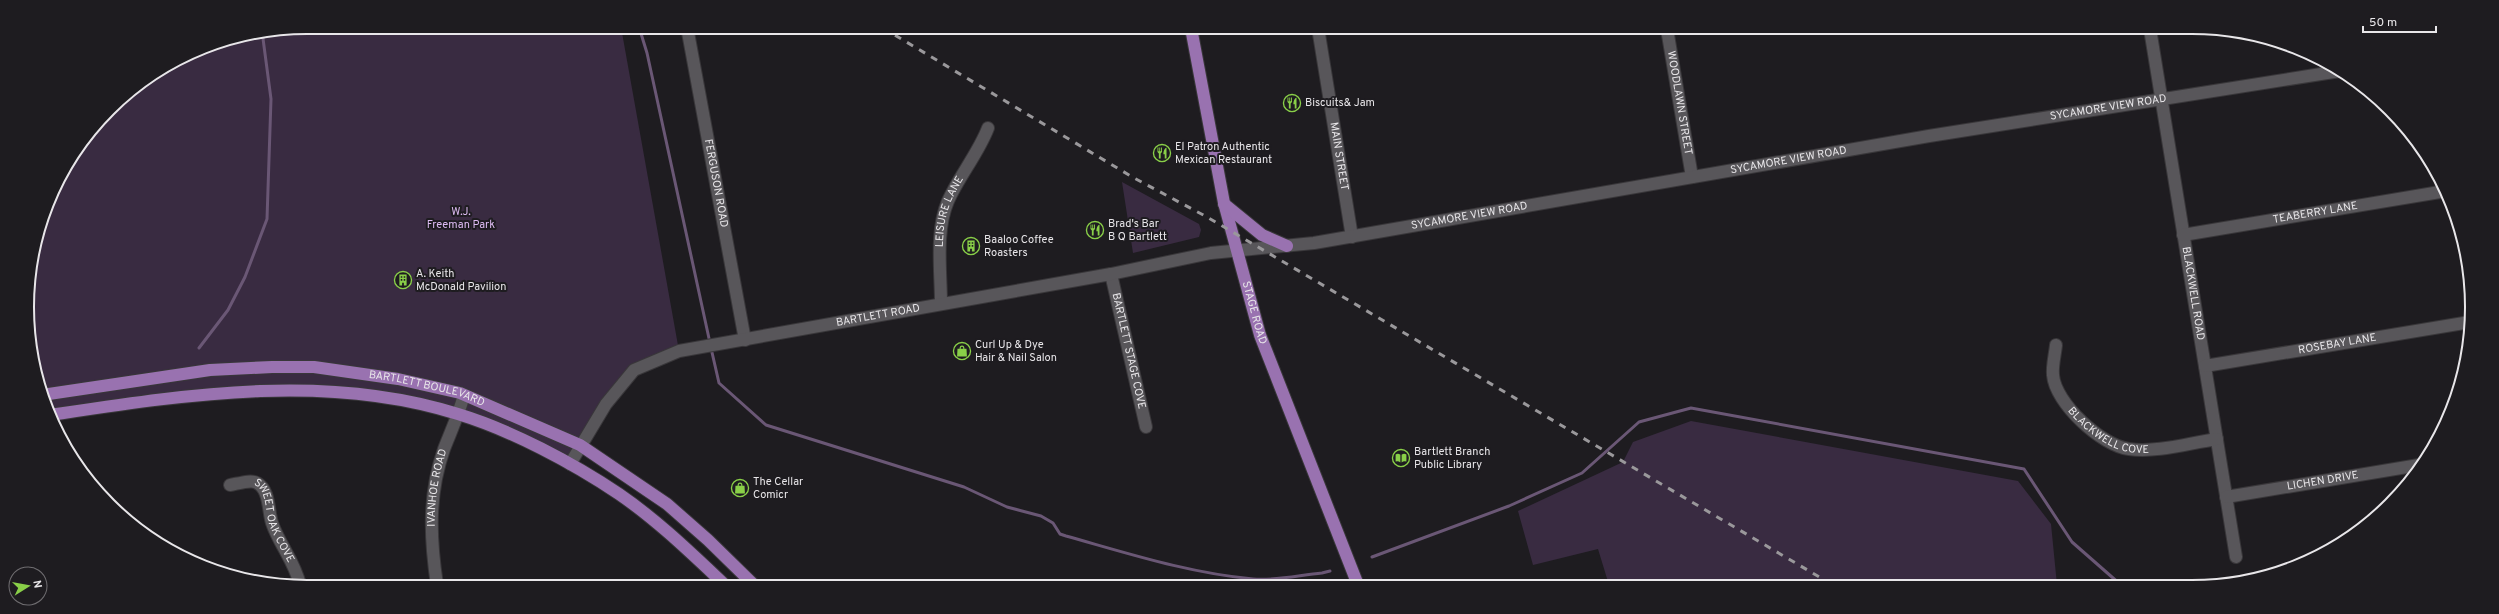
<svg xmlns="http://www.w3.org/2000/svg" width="2499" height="614" viewBox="0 0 2499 614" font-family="Overpass,sans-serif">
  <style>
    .green { fill: #392b41 }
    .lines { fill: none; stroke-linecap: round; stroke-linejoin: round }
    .stream { stroke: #6a5775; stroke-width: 3 }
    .minor-casing { stroke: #39373a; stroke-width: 14 }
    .major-casing { stroke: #39373a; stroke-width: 14 }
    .minor { stroke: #58565a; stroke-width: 12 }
    .major { stroke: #9972b0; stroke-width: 12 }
    .rail { stroke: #9a989b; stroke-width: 3; stroke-dasharray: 7 7; stroke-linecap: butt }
    .labels { text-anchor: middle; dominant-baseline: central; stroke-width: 4; stroke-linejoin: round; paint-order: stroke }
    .poi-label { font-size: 11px; fill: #e8e6e9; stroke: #1e1c20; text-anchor: start }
    .street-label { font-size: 11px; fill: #e8e6e9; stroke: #1e1c20 }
    .park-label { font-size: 11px; fill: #ddbbf2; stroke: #1e1c20 }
    .rim { fill: none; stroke: #e8e6e9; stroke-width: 2 }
  </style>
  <rect width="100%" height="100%" fill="#1e1c20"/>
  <path class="green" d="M307,27H621L679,351L634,370L570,464L505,433L410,402L291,391L50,415L37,380L28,288L37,234L56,183L85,136L122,97L200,48L253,32Z
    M1122,182L1199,224L1201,230L1199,237L1133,253Z
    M1691,421L2018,481L2051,524L2057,585H1609L1598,549L1533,565L1518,511L1623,462L1633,442Z"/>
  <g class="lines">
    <path class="stream" d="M639,27L647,53L710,343
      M199,348L228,310L245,277L267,219L271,99L262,31
      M711,348L719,383L766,425L964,487L1007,507L1041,516L1053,523L1060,534L1066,536C1127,553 1188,573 1253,579C1275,581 1300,575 1322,573L1330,571
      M1372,557L1509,506L1582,473L1639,422L1691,408L2024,469L2072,542L2121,585
      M2211,585L2247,579"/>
    <g class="minor-casing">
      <g id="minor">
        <path id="s1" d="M687,27L745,340"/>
        <path id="s2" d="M1318,28L1352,237"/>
        <path id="s3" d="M1667,29L1692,177"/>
        <path id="s4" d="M2150,29L2236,557"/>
        <path id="s5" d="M2183,235L2446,191"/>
        <path id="s6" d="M1111,274L1146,427"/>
        <path id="s7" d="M941,304C941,272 935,231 948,201C959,176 978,154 988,128"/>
        <path id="s8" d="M2056,345C2055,355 2052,366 2053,375C2055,403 2102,446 2129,449C2157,453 2189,443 2217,439"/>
        <path id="s9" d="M2205,366L2470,322"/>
        <path id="s10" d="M570,464L606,404L634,370L679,351L1111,274L1211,253L1314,243L1929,136L2340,71"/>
        <path id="s11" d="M230,485C237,484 251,479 257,483C270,490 268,511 272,523C279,544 295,562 300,585"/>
        <path id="s12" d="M2226,497L2419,465"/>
        <path id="s13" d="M437,585C430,538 428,495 444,449C451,431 459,414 464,395"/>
      </g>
    </g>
    <g class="major-casing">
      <g id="major">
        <path id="s14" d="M1191,28L1224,203L1260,335L1358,585"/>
        <path d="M1224,204L1262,235L1287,246"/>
        <path id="s15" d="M42,395L210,370L272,367H314L398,379L460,393L580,445L667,504L708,540L754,585"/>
        <path d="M50,415C184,395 325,372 458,414C511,430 573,463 619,494C657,520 691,553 725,585"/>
      </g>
    </g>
    <use href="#minor" class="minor"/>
    <use href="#major" class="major"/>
    <path class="rail" d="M883,28L1134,178L1207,217L1833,585"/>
  </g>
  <defs>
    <g id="restaurant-ring" transform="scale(0.9)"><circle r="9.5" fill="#1e1c20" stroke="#89cf48" stroke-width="1.5"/><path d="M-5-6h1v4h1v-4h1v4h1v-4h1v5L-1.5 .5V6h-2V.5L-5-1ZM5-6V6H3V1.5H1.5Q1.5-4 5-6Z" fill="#89cf48"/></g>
    <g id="building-ring" transform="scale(0.9)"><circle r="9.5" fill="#1e1c20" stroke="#89cf48" stroke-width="1.5"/><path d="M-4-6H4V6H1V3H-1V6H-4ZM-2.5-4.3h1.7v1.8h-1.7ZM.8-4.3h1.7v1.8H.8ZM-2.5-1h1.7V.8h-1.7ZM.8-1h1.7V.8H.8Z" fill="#89cf48"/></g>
    <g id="shop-ring" transform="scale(0.9)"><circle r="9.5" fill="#1e1c20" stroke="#89cf48" stroke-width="1.5"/><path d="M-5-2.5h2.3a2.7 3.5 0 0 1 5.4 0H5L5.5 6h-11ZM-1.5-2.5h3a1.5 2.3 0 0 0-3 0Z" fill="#89cf48"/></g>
    <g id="library-ring" transform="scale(0.9)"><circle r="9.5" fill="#1e1c20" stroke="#89cf48" stroke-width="1.5"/><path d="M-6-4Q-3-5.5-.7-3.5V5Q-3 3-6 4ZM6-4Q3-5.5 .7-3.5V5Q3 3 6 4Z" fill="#89cf48"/></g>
  </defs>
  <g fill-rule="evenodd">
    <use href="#restaurant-ring" x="1292" y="103"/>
    <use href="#restaurant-ring" x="1162" y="153"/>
    <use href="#restaurant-ring" x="1095" y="230"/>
    <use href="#building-ring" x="971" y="246"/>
    <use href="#building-ring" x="403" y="280"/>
    <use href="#shop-ring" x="962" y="351"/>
    <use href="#library-ring" x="1401" y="458"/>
    <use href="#shop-ring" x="740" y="488"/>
  </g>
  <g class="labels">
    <g class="poi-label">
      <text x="1305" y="103">Biscuits&amp; Jam</text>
      <text x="1175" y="147">El Patron Authentic<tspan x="1175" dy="13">Mexican Restaurant</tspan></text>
      <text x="1108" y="224">Brad's Bar<tspan x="1108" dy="13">B Q Bartlett</tspan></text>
      <text x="984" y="240">Baaloo Coffee<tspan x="984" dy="13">Roasters</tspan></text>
      <text x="416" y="274">A. Keith<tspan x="416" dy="13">McDonald Pavilion</tspan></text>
      <text x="975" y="345">Curl Up &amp; Dye<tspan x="975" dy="13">Hair &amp; Nail Salon</tspan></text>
      <text x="1414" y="452">Bartlett Branch<tspan x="1414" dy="13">Public Library</tspan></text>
      <text x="753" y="482">The Cellar<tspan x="753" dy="13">Comicr</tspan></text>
    </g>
    <g class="street-label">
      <text stroke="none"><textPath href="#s3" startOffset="75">WOODLAWN STREET</textPath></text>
      <text stroke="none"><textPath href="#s10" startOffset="1613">SYCAMORE VIEW ROAD</textPath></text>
      <text stroke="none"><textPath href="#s2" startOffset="130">MAIN STREET</textPath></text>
      <text stroke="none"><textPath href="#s10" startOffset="1289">SYCAMORE VIEW ROAD</textPath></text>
      <text stroke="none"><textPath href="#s1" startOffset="159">FERGUSON ROAD</textPath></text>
      <text stroke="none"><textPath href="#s7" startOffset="94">LEISURE LANE</textPath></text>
      <text stroke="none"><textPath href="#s5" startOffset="134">TEABERRY LANE</textPath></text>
      <text stroke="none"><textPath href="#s10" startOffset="965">SYCAMORE VIEW ROAD</textPath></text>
      <text stroke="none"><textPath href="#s4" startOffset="268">BLACKWELL ROAD</textPath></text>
      <text stroke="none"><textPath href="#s14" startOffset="292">STAGE ROAD</textPath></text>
      <text stroke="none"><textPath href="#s10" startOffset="365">BARTLETT ROAD</textPath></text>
      <text stroke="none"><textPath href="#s9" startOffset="134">ROSEBAY LANE</textPath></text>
      <text stroke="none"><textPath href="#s6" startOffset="79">BARTLETT STAGE COVE</textPath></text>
      <text stroke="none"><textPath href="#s15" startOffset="389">BARTLETT BOULEVARD</textPath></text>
      <text stroke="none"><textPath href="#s8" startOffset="115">BLACKWELL COVE</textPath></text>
      <text stroke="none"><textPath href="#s12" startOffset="98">LICHEN DRIVE</textPath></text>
      <text stroke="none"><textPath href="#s13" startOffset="98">IVANHOE ROAD</textPath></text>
      <text stroke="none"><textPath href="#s11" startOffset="70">SWEET OAK COVE</textPath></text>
    </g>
    <g class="park-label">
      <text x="461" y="212">W.J.<tspan x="461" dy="13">Freeman Park</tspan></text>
    </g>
  </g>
  <path d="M0 0H2499V614H0ZM307 34H2192A273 273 0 0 1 2465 307V307A273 273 0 0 1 2192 580H307A273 273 0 0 1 34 307V307A273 273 0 0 1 307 34Z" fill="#1e1c20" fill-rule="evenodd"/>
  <path class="rim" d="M307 34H2192A273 273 0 0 1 2465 307V307A273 273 0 0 1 2192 580H307A273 273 0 0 1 34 307V307A273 273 0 0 1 307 34Z"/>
  <g transform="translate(28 586) rotate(79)"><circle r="19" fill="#1e1c20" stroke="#6f6d70"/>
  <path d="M0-3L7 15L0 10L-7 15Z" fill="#89cf48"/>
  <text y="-6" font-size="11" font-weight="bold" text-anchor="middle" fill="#e8e6e9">N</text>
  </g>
  <path d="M2363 26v6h73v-6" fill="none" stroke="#e8e6e9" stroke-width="2"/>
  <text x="2369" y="26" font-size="12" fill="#e8e6e9" stroke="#1e1c20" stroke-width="3" paint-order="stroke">50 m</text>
</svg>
